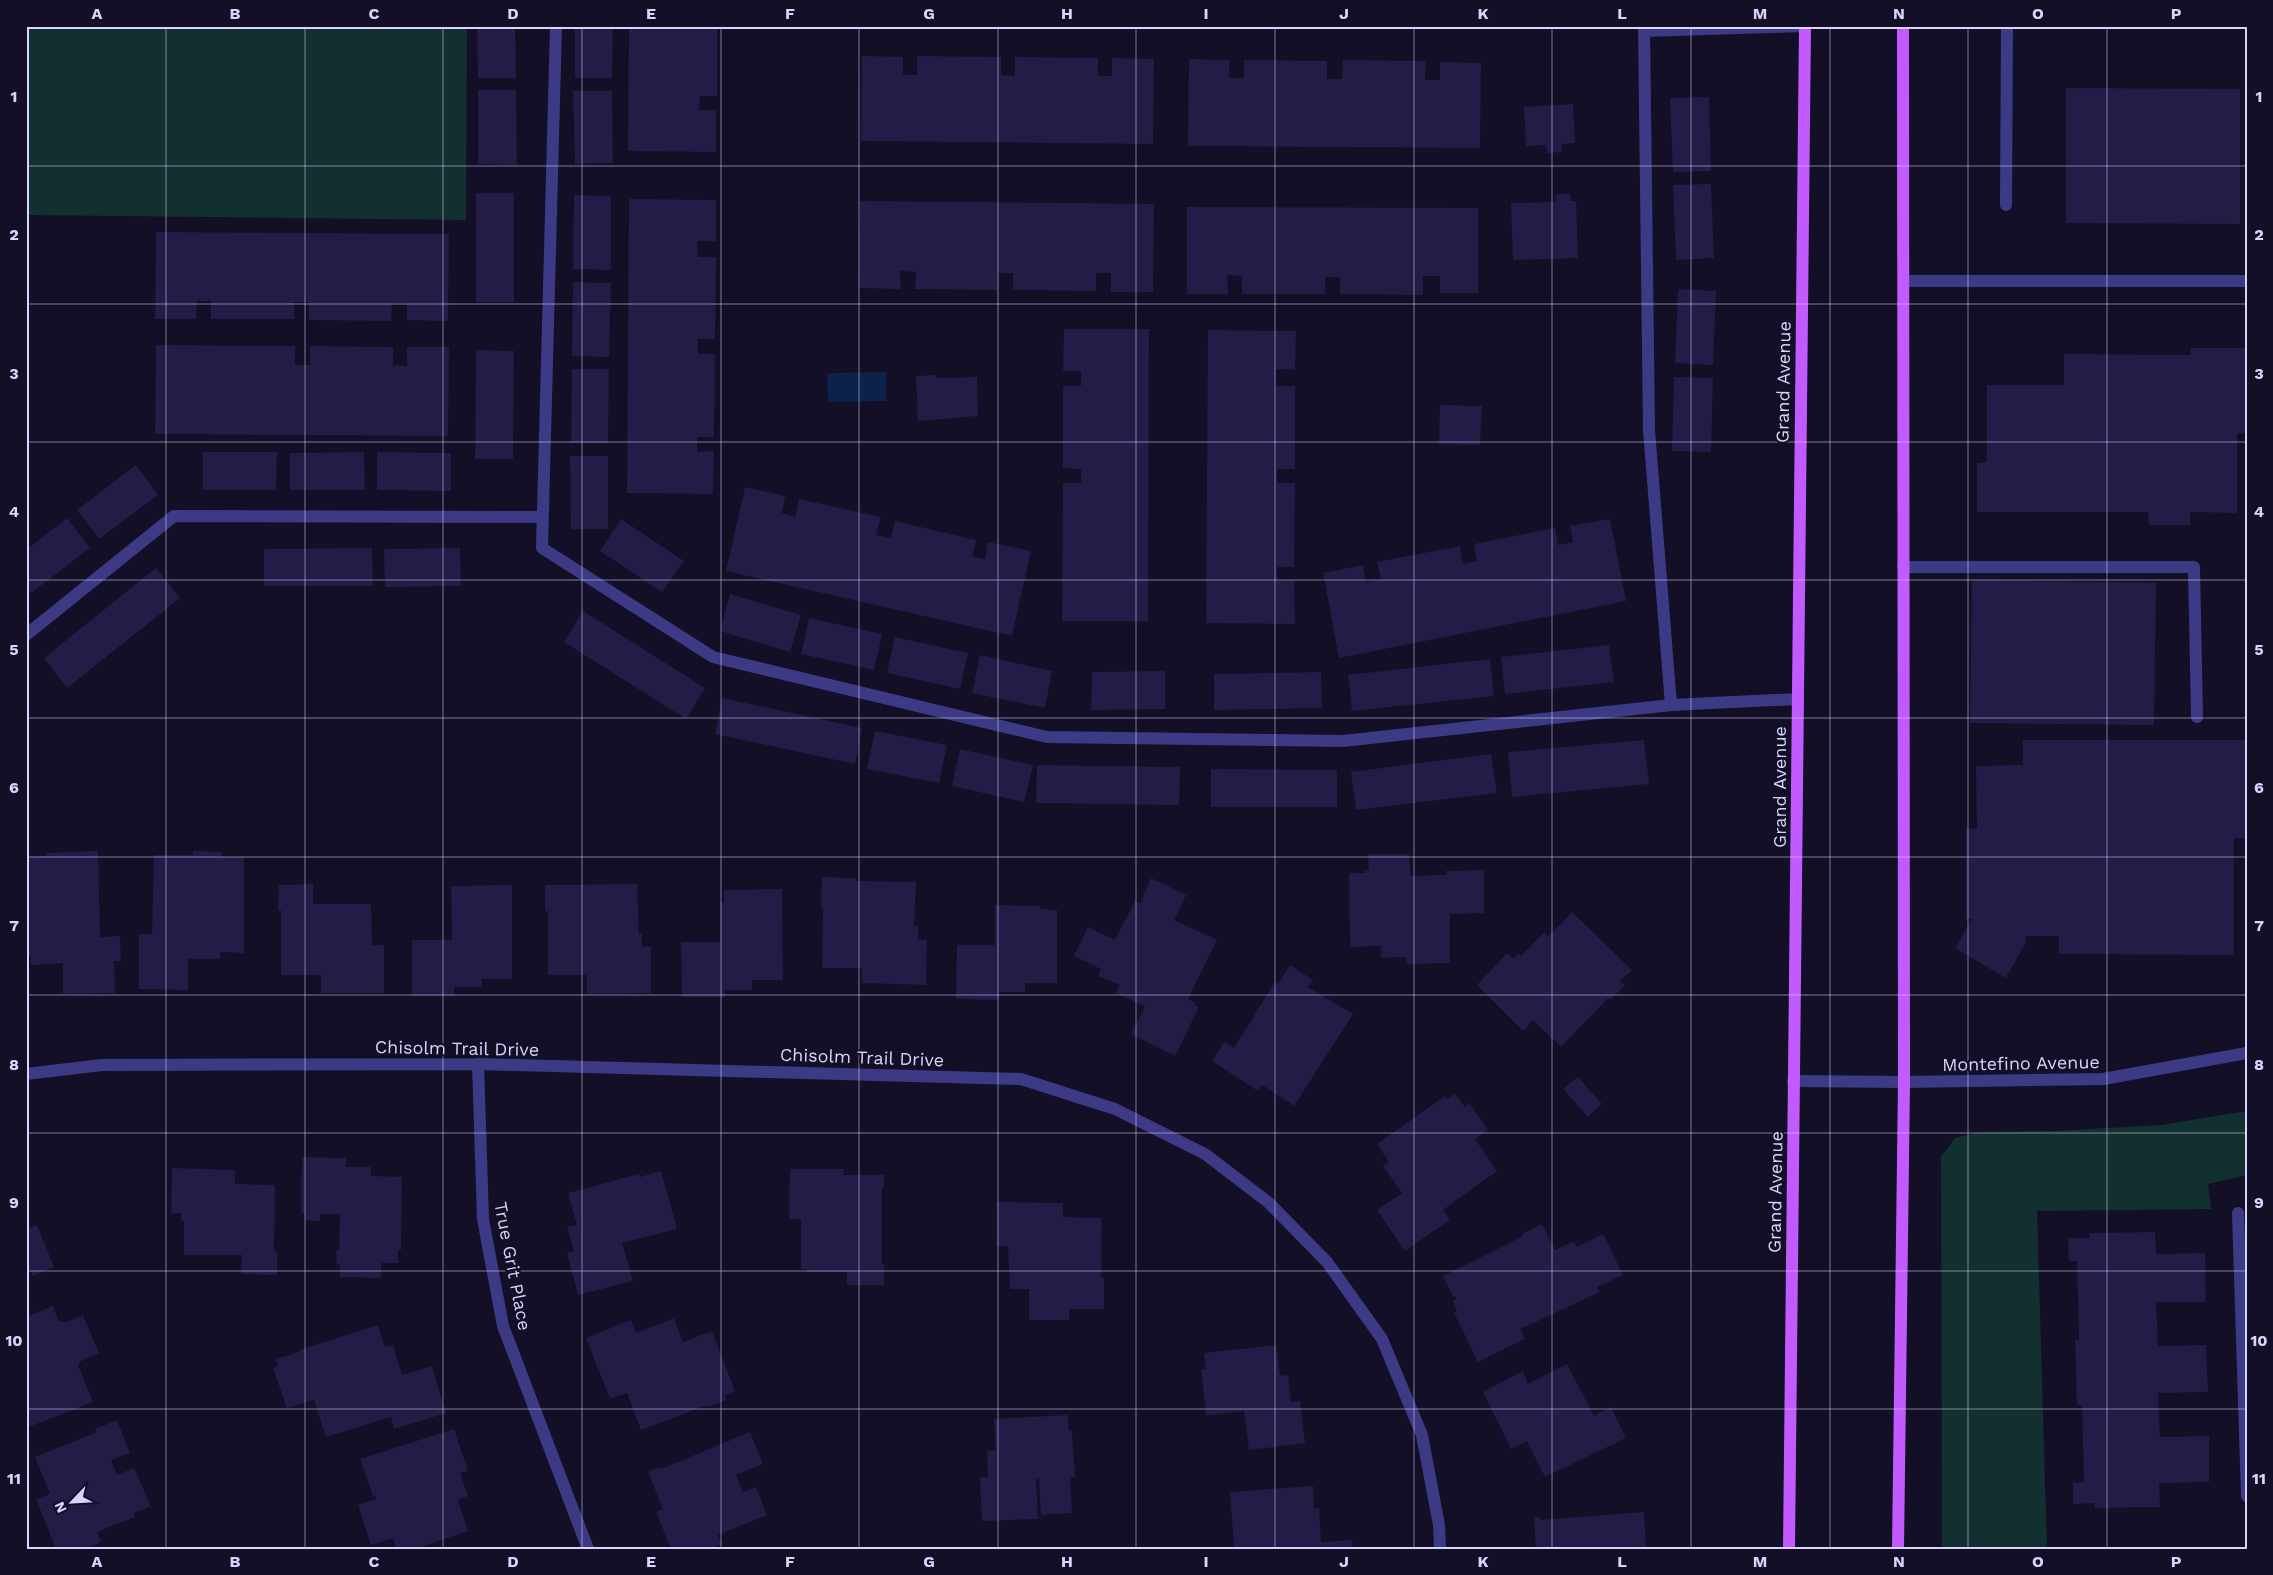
<svg xmlns="http://www.w3.org/2000/svg" width="2273" height="1575" viewBox="0 0 2273 1575" font-family="'Work Sans',sans-serif">
  <style>
    .green { fill: #12302f }
    .water { fill: #0c2248 }
    .building { fill: #241b47 }
    .lines { fill: none; stroke-linecap: round; stroke-linejoin: round }
    .service { stroke: #3d3a85; stroke-width: 12 }
    .minor { stroke: #3d3a85; stroke-width: 12 }
    .primary { stroke: #c25bff; stroke-width: 12 }
    .grid { fill: none; stroke: #d9d4ff; stroke-width: 1; stroke-opacity: 0.55 }
    .labels { text-anchor: middle; dominant-baseline: central; stroke-width: 4; stroke-linejoin: round; paint-order: stroke }
    .street-label { font-size: 18px; fill: #d9d4ff; stroke: #130f26 }
    .neatline { fill: none; stroke: #d9d4ff; stroke-width: 2 }
    .grid-label { font-size: 16px; text-anchor: middle; font-weight: bold; fill: #d9d4ff }
  </style>
  <rect width="100%" height="100%" fill="#130f26"/>
  <path class="green" d="M26,26H467L466,220L26,215Z
    M2247,1111V1175L2208,1184L2211,1209L2037,1211L2047,1549H1942L1941,1157L1955,1138L1979,1132L2054,1131L2161,1125Z"/>
  <path class="water" d="M886,372V401L828,402L827,373Z"/>
  <path class="building" d="M477,26H515L516,78H478Z
    M575,26H613L612,78H575Z
    M629,26H717V96H700L699,110H716V152L628,151Z
    M862,56L903,57V75H917V56L1001,57V75L1015,76V57L1098,58V76H1112V58L1154,59L1153,144L861,141Z
    M1189,59L1229,60V78H1244V60L1327,61V79H1342L1343,60L1426,61L1425,80H1440V62L1481,63L1480,148L1188,146Z
    M2066,88L2240,89V224L2066,223Z
    M478,90H516L517,165L478,164Z
    M573,91H612L613,163L575,164Z
    M1709,97L1711,171L1673,172L1670,98Z
    M1573,104L1575,143L1561,144L1562,152L1547,153L1546,145L1526,146L1524,107Z
    M1711,184L1714,258L1676,260L1673,185Z
    M476,193H514V302H476Z
    M1556,194H1570L1571,201H1576L1578,258L1513,260L1511,203L1556,202Z
    M574,195L611,196V270L573,269Z
    M629,199L716,200V241H697L698,257H716L715,339H698V354H715L714,437H697V452L714,451L713,494L627,493Z
    M860,201L1154,204L1153,292H1111V273H1096V291L1013,290V273H998V290L915,289L916,272L900,271L901,289L859,288Z
    M1187,207L1478,208V293H1440V276H1423V295L1340,294V277H1325V294H1242V276L1227,275L1228,294H1187Z
    M156,232L449,234L448,321L407,320V303H392L391,321L309,320V302H294V319H211V301H197L196,319H155Z
    M573,282L611,283L609,357L572,356Z
    M1678,289L1716,291L1713,365L1675,363Z
    M1064,329H1149L1148,621H1062L1063,483H1081V469L1063,468V386H1081V371H1063Z
    M1208,330L1296,331L1295,370L1276,369V386H1295V469H1277V483H1295L1294,567H1277V581L1294,580L1295,624L1206,623Z
    M156,345L295,346V365H310V346L393,347V365L407,366V347H449L448,436L155,434Z
    M2191,348H2245V433L2237,434V513L2190,512V525H2149L2148,512H1977V463L1987,462V385H2064V354L2191,355Z
    M476,350L514,351L513,459H475Z
    M572,369H609L608,443H571Z
    M936,375L937,378L977,377L978,416L918,421L916,376Z
    M1674,377L1713,378L1711,452L1672,451Z
    M1440,405L1482,406L1480,445L1439,444Z
    M203,452H277L276,490H203Z
    M364,452L365,490H290V453Z
    M377,452L451,453V491L377,490Z
    M570,456H608V529H571Z
    M136,465L158,495L99,539L77,510Z
    M745,487L785,496L782,513L795,517L799,499L881,517L876,535L891,538L895,521L976,540L972,556L985,559L988,542L1031,551L1012,636L726,571Z
    M67,518L90,548L31,593L26,587V550Z
    M621,519L684,561L662,592L600,551Z
    M1610,519L1626,601L1339,658L1323,573L1363,565L1366,582L1381,579L1377,562L1460,546L1463,564L1477,561L1474,544L1555,528L1558,545L1573,542L1570,526Z
    M372,548L373,586H264V549Z
    M460,548L461,586L385,587L384,549Z
    M156,568L180,598L67,688L44,658Z
    M1972,580L2156,583L2154,725L1970,723Z
    M730,594L801,615L790,652L720,631Z
    M583,611L705,688L686,719L564,642Z
    M809,618L882,634L874,670L801,654Z
    M895,637L968,653L960,689L887,673Z
    M1609,645L1614,682L1505,694L1501,657Z
    M980,655L1052,671L1045,708L972,693Z
    M1490,659L1494,696L1352,711L1348,675Z
    M1165,671V709L1091,710L1092,672Z
    M1321,672L1322,708L1214,710V674Z
    M722,698L862,728L855,764L715,734Z
    M875,731L947,745L939,783L867,769Z
    M1644,740L1649,784L1512,797L1508,752Z
    M2023,740H2247V838H2234V955L2059,954V936H2026L2025,944L2006,978L1955,948L1972,919H1966V828L1977,829L1976,766L2023,765Z
    M960,749L1033,765L1024,802L952,786Z
    M1491,754L1497,793L1356,810L1351,772Z
    M1037,765L1180,767L1179,805L1036,803Z
    M1211,769L1337,770V807H1211Z
    M98,851L100,937L120,936L121,961H114L115,993L63,994V963L31,965V956H26V857L46,856V853Z
    M193,851L221,852V857H244V953L220,952V959H188V990L139,989V934H152L154,855H193Z
    M1368,854H1409L1411,876L1446,875V871L1484,870V913L1450,914V963L1407,964L1406,957L1381,958V946L1350,947L1349,873H1365V870H1369Z
    M822,877L856,878V881L916,882L914,926H918V940H927L926,985L862,983V968H822L823,907L821,908Z
    M1151,878L1186,895L1174,920L1217,940L1188,999L1196,1003L1195,1005L1199,1007L1175,1056L1131,1034L1145,1007L1116,993L1119,985L1098,976L1101,969L1074,956L1088,927L1115,940L1135,901L1140,903Z
    M313,884V904H371L372,945H384V993H321V975H281V910L278,911L279,885Z
    M637,884L639,934H642V946L651,947V993L587,994V975H548V911H545V885Z
    M512,885V979H482V987H454V996H412V940H452L451,886Z
    M782,889L783,980H752V990H725V997H682L681,942H720V903H724V890Z
    M995,905L1040,906L1039,909L1057,910V983H1025V992H999V1000L956,999L957,945H995Z
    M1572,912L1632,970L1620,981L1625,985L1610,1000L1608,998L1561,1047L1533,1020L1523,1031L1477,985L1507,953L1514,959L1518,954L1521,956L1544,932L1548,937Z
    M1290,965L1313,980L1308,987L1353,1014L1294,1106L1262,1085L1258,1091L1212,1061L1224,1042L1234,1048L1275,982L1278,984Z
    M1578,1077L1602,1104L1588,1117L1563,1089Z
    M1455,1094L1465,1107L1469,1103L1488,1130L1475,1139L1497,1171L1443,1210L1450,1220L1405,1251L1377,1210L1402,1193L1383,1166L1389,1162L1377,1144L1445,1096L1448,1099Z
    M302,1157L346,1158V1167H371V1176L402,1177L401,1250H398V1263H381V1278L340,1277V1264H337L336,1250H339L340,1214H320V1221L305,1220V1213H301Z
    M172,1168L235,1170V1184L275,1185L274,1251H277V1275L241,1274L242,1255H184V1221H181V1213H171Z
    M790,1169H844L843,1175H884V1187H882V1264L884,1263V1285H847V1272H807V1269H801V1219H789Z
    M661,1171L677,1229L622,1243L633,1281L578,1295L567,1253L574,1251L567,1227L577,1225L568,1193L639,1174L640,1177Z
    M997,1202L1063,1203V1217L1102,1218L1101,1278H1104V1309H1069V1320H1029V1289H1010L1008,1246H997Z
    M1542,1224L1555,1250L1574,1241L1577,1247L1603,1234L1623,1275L1597,1287L1600,1292L1520,1329L1525,1339L1478,1362L1454,1313L1457,1311L1453,1301L1456,1299L1455,1296L1453,1297L1443,1276L1523,1236L1522,1234Z
    M37,1225L54,1267L33,1276L31,1271L26,1273V1229Z
    M2155,1232L2156,1254L2205,1253L2206,1302H2156L2158,1346L2206,1345L2208,1392L2158,1393L2160,1437L2209,1436V1482L2159,1483L2160,1507L2095,1508V1503L2073,1504V1483L2084,1482L2082,1405H2077L2075,1340H2079L2077,1261H2069L2068,1238H2090L2089,1233Z
    M53,1306L59,1322L63,1321L64,1323L83,1315L99,1353L79,1362L80,1364L78,1365L93,1402L26,1428V1317Z
    M674,1318L683,1342L712,1331L735,1391L725,1395L726,1400L708,1407L707,1405L641,1430L627,1393L610,1399L586,1338L631,1320L636,1333Z
    M378,1325L385,1347L393,1345L402,1375L432,1366L446,1413L394,1429L391,1417L326,1437L314,1400L287,1408L273,1368L278,1366L276,1359L299,1352V1350Z
    M1276,1345L1280,1376L1288,1375L1291,1402L1300,1401L1305,1443L1249,1450L1244,1411L1206,1415L1201,1369H1206L1204,1353Z
    M1567,1364L1594,1416L1611,1407L1626,1438L1545,1477L1527,1441L1511,1449L1483,1392L1523,1371L1528,1384Z
    M1068,1415L1069,1431H1072L1075,1477H1070L1072,1513L1041,1515L1039,1479H1036L1038,1519L982,1521L980,1477H988L987,1451L996,1450L994,1419Z
    M117,1420L130,1453L111,1460L117,1475L134,1468L151,1506L134,1513L135,1517L97,1532L101,1542L85,1549H56L36,1499L50,1494L35,1457L97,1432L95,1429Z
    M454,1429L468,1471L460,1473L468,1496L458,1500L468,1531L415,1549H396L393,1538L371,1545L358,1505L376,1499L375,1495L373,1496L360,1459Z
    M750,1432L763,1464L736,1475L743,1492L756,1487L767,1515L718,1535L722,1544L711,1549H671L656,1512L663,1509L648,1472L659,1467L661,1469Z
    M1313,1486L1314,1509L1319,1508L1321,1542L1352,1540L1353,1549H1234L1230,1492Z
    M1644,1512L1646,1548L1536,1549L1534,1517H1540V1520Z"/>
  <g class="lines">
    <path class="service" d="M556,26L542,548L713,657L1047,737L1343,741L1671,705L1797,699
      M1644,26L1649,430L1671,705
      M1644,31L1805,26
      M2006,205L2007,26
      M1904,281H2247
      M1903,567H2194L2197,717
      M26,635L174,516L543,517"/>
    <path class="minor" d="M478,1064L483,1219L503,1326L588,1549
      M26,1074L102,1065L478,1064L1021,1079L1115,1109L1205,1154L1268,1202L1327,1262L1382,1339L1422,1435L1439,1525L1440,1549
      M1793,1081L1904,1082L2103,1079L2247,1053
      M2238,1213L2247,1496"/>
    <path class="primary" d="M1789,1549L1805,26
      M1898,1549L1904,1082L1903,26"/>
  </g>
  <path class="grid" d="M166,26V1549M305,26V1549M443,26V1549M582,26V1549M721,26V1549M859,26V1549M998,26V1549M1136,26V1549M1275,26V1549M1414,26V1549M1552,26V1549M1691,26V1549M1830,26V1549M1968,26V1549M2107,26V1549M26,166H2247M26,304H2247M26,442H2247M26,580H2247M26,718H2247M26,857H2247M26,995H2247M26,1133H2247M26,1271H2247M26,1409H2247"/>
  <g class="labels">
    <g class="street-label">
      <text transform="translate(1783 382) rotate(-89)">Grand Avenue</text>
      <text transform="translate(1779 787) rotate(-90)">Grand Avenue</text>
      <text transform="translate(457 1048) rotate(1)">Chisolm Trail Drive</text>
      <text transform="translate(862 1057) rotate(2)">Chisolm Trail Drive</text>
      <text transform="translate(2021 1063) rotate(-1)">Montefino Avenue</text>
      <text transform="translate(1775 1192) rotate(-89)">Grand Avenue</text>
      <text transform="translate(513 1266) rotate(79)">True Grit Place</text>
    </g>
  </g>
  <rect width="2273" height="1575" fill="none" stroke="#130f26" stroke-width="55"/>
  <g transform="translate(72 1502) rotate(245)" stroke="#130f26" stroke-width="4" paint-order="stroke">
  <path d="M0-4L9 19L0 12L-9 19Z" fill="#d9d4ff"/>
  <text y="-8" font-size="14" font-weight="bold" text-anchor="middle" fill="#d9d4ff">N</text>
  </g>
  <rect x="28" y="28" width="2218" height="1520" class="neatline"/>
  <g class="grid-label">
    <text x="97" y="19">A</text>
    <text x="235" y="19">B</text>
    <text x="374" y="19">C</text>
    <text x="513" y="19">D</text>
    <text x="651" y="19">E</text>
    <text x="790" y="19">F</text>
    <text x="929" y="19">G</text>
    <text x="1067" y="19">H</text>
    <text x="1206" y="19">I</text>
    <text x="1344" y="19">J</text>
    <text x="1483" y="19">K</text>
    <text x="1622" y="19">L</text>
    <text x="1760" y="19">M</text>
    <text x="1899" y="19">N</text>
    <text x="2038" y="19">O</text>
    <text x="2176" y="19">P</text>
    <text x="14" y="102">1</text>
    <text x="2259" y="102">1</text>
    <text x="14" y="240">2</text>
    <text x="2259" y="240">2</text>
    <text x="14" y="379">3</text>
    <text x="2259" y="379">3</text>
    <text x="14" y="517">4</text>
    <text x="2259" y="517">4</text>
    <text x="14" y="655">5</text>
    <text x="2259" y="655">5</text>
    <text x="14" y="793">6</text>
    <text x="2259" y="793">6</text>
    <text x="14" y="931">7</text>
    <text x="2259" y="931">7</text>
    <text x="14" y="1070">8</text>
    <text x="2259" y="1070">8</text>
    <text x="14" y="1208">9</text>
    <text x="2259" y="1208">9</text>
    <text x="14" y="1346">10</text>
    <text x="2259" y="1346">10</text>
    <text x="14" y="1484">11</text>
    <text x="2259" y="1484">11</text>
    <text x="97" y="1567">A</text>
    <text x="235" y="1567">B</text>
    <text x="374" y="1567">C</text>
    <text x="513" y="1567">D</text>
    <text x="651" y="1567">E</text>
    <text x="790" y="1567">F</text>
    <text x="929" y="1567">G</text>
    <text x="1067" y="1567">H</text>
    <text x="1206" y="1567">I</text>
    <text x="1344" y="1567">J</text>
    <text x="1483" y="1567">K</text>
    <text x="1622" y="1567">L</text>
    <text x="1760" y="1567">M</text>
    <text x="1899" y="1567">N</text>
    <text x="2038" y="1567">O</text>
    <text x="2176" y="1567">P</text>
  </g>
</svg>
